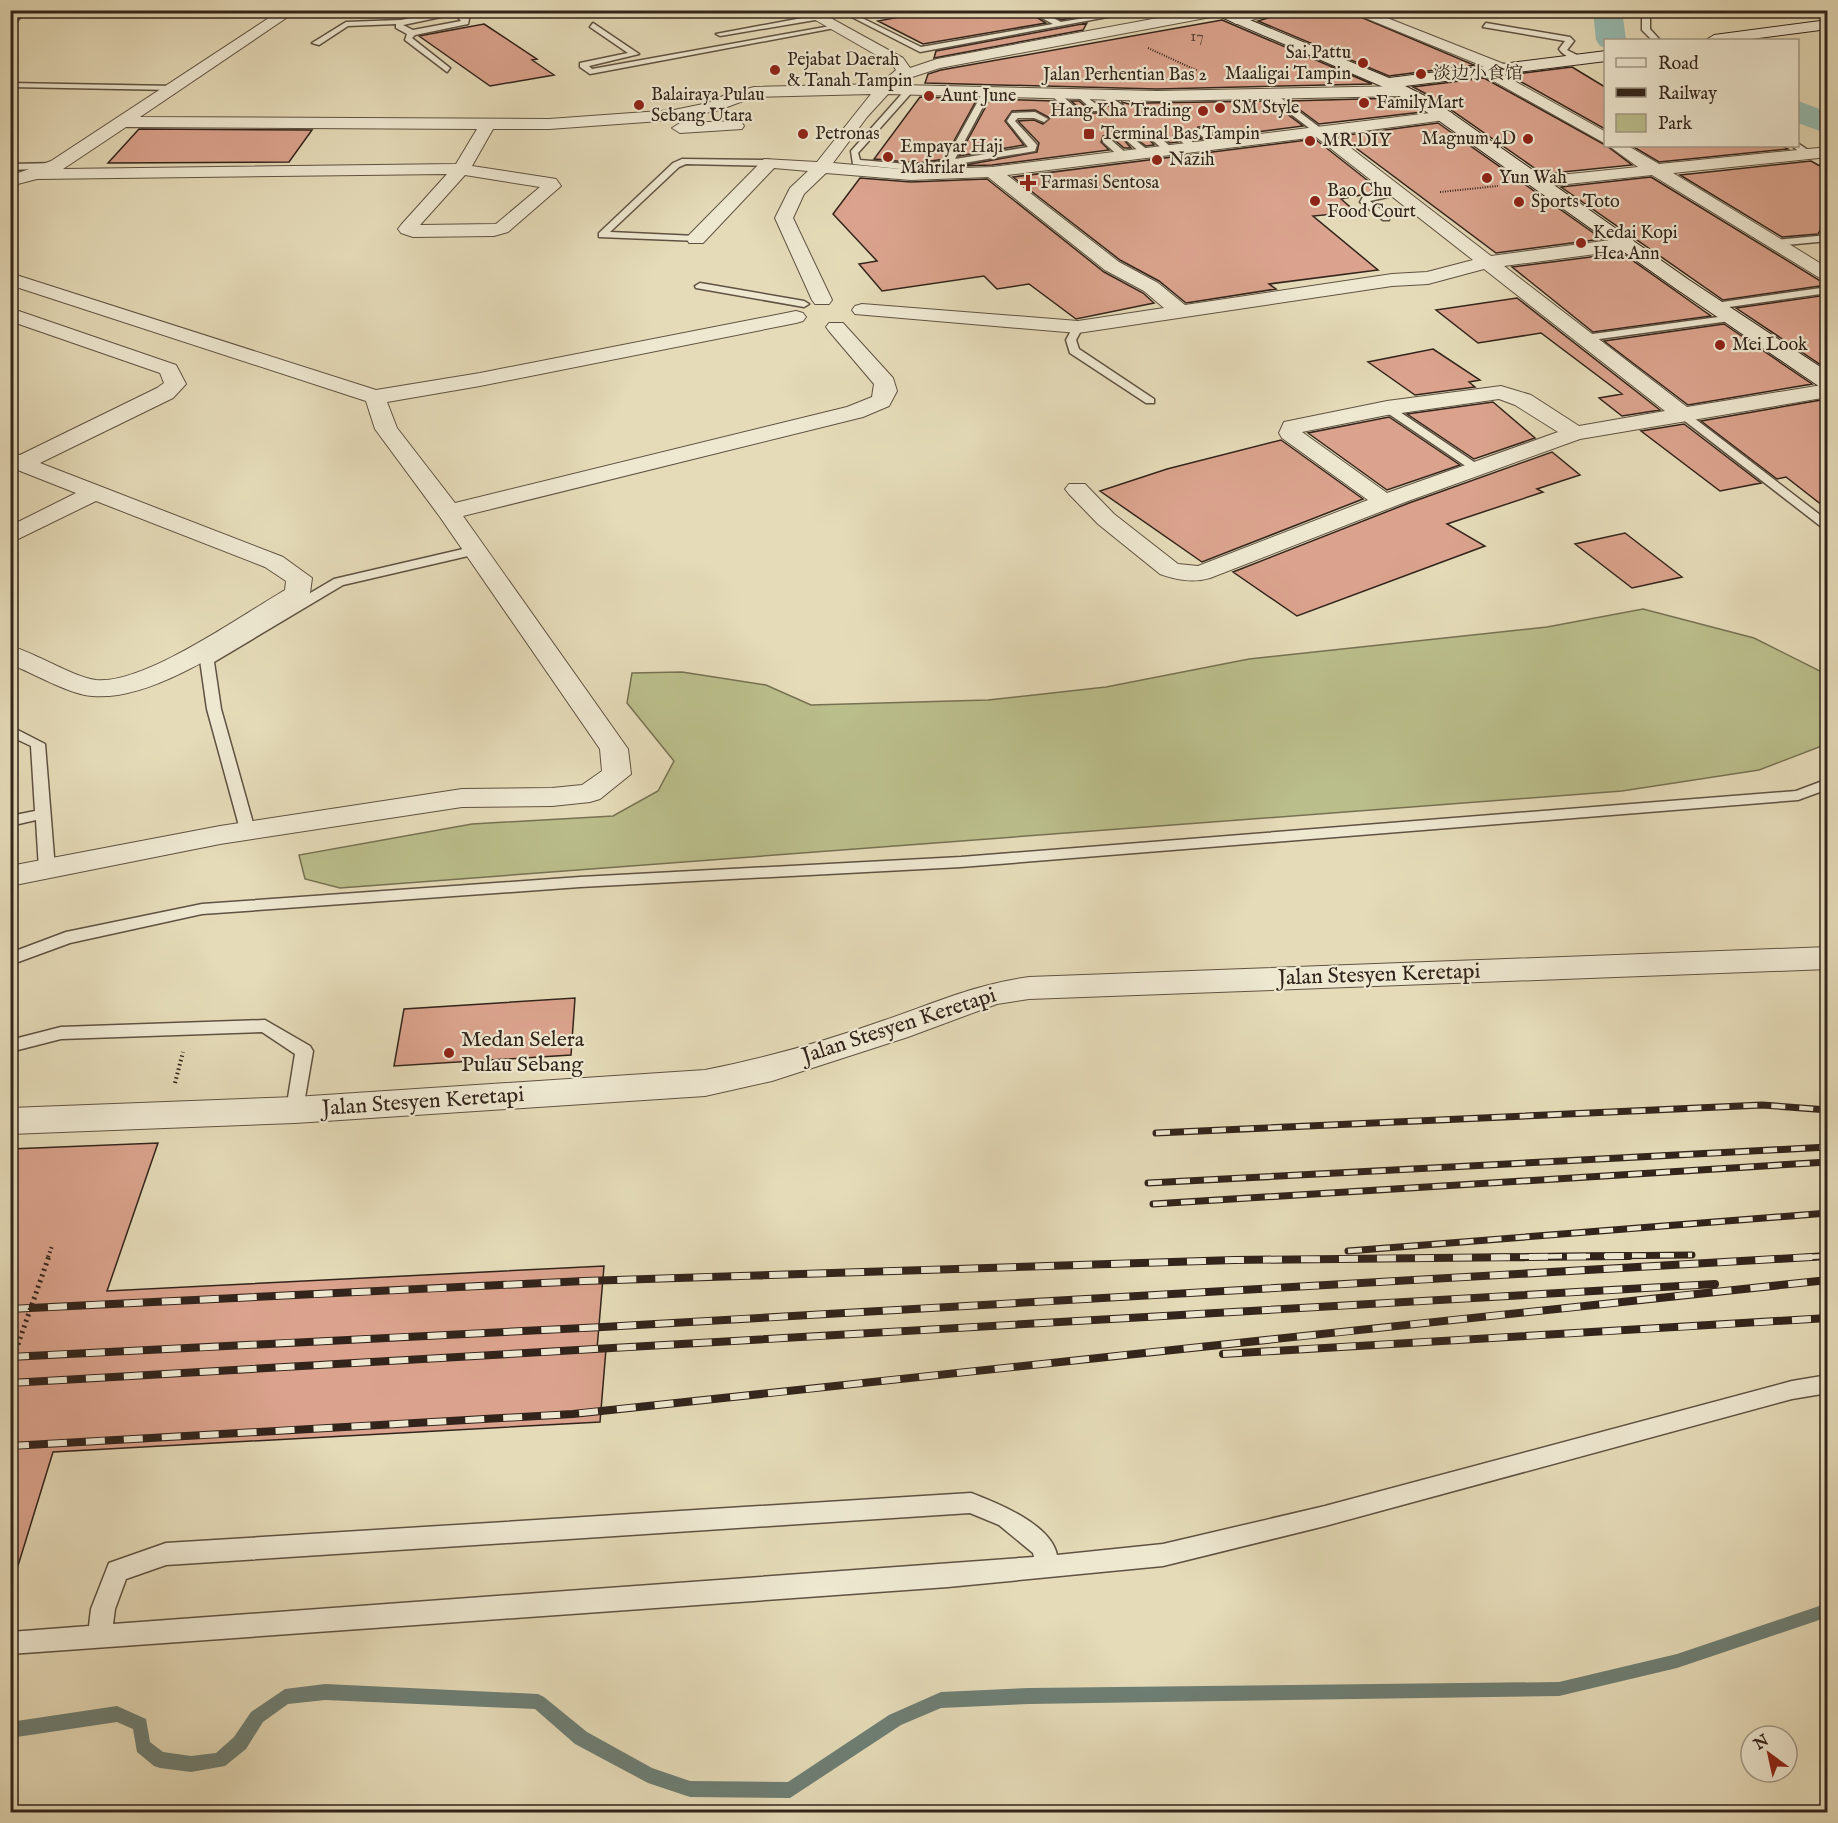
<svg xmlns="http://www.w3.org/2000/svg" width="1838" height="1823" viewBox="0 0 1838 1823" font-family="'IM FELL English','Noto Serif SC',serif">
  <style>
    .green { fill: #babe8b; stroke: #767153; stroke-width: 1.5 }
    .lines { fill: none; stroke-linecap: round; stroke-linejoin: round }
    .stream { fill: #6e7f75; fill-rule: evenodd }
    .river { fill: #96bbb1; fill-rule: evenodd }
    .building { fill: #dba38d; stroke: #32241b; stroke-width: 1.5 }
    .lane-casing { stroke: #5f5242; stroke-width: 3 }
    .street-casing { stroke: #5f5242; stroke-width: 2 }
    .secondary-casing { stroke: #32241b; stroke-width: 2 }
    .path-far1 { stroke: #32241b; stroke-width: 2; stroke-dasharray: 1 1.5; stroke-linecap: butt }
    .path { stroke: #32241b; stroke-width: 4; stroke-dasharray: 1.5 3; stroke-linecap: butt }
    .lane { fill: #eee8d1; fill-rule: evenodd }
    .street { fill: #eee8d1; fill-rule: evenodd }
    .secondary { fill: #eee8d1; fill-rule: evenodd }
    .rail-far1-casing { stroke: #32241b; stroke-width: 7 }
    .rail-casing { stroke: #32241b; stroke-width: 8 }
    .rail-far1 { stroke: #eee8d1; stroke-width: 4.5; stroke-dasharray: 14; stroke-linecap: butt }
    .rail { stroke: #eee8d1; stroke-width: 6; stroke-dasharray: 19; stroke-linecap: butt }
    .path-bridge-far1 { stroke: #32241b; stroke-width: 4; stroke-dasharray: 1.5 3; stroke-linecap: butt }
    .path-bridge { stroke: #32241b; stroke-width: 5; stroke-dasharray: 2 4; stroke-linecap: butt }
    .poi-dot { fill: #8f2418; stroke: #eee8d1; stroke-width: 2 }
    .labels { text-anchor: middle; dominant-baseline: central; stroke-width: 4.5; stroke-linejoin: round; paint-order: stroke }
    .far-number-label { font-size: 16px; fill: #5c4438 }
    .far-poi-label { font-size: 18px; fill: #32241b; stroke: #eee8d1; text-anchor: start }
    .far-street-label { font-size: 18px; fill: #32241b; stroke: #eee8d1 }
    .street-label { font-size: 22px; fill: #32241b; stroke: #eee8d1 }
    .poi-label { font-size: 22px; fill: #32241b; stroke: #eee8d1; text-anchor: start }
  </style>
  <rect width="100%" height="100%" fill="#e5dbb8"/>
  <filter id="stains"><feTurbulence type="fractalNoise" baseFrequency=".00333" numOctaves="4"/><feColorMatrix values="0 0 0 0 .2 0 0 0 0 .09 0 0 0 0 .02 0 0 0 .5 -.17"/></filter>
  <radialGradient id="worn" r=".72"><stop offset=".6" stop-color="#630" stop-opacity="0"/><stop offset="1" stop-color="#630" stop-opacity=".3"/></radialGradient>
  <path class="green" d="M1643,609L1754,638L1822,672L1827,679V744L1759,770L1622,791L340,888L305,879L299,855L472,824L613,816L658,791L674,761L627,703L632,673L682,672L766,685L811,705L988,700L1106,687L1249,659L1547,627Z"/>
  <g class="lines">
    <path class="stream" d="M1828,1603V1617L1677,1668L1559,1696L1029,1704L941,1708L901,1725L790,1798L690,1797L648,1783L575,1744L535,1709L325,1700L288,1704L263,1722L246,1749L225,1766L191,1772L160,1768L154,1766L137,1752L133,1729L117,1722L10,1738V1722L117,1706L146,1719L150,1742L163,1752L191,1756L216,1753L234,1737L251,1712L285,1689L325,1684L538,1694L544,1697L587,1732L652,1768L690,1781L788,1782L889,1715L941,1692L1029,1688L1559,1682L1677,1654Z"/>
    <path class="river" d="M1593,10H1622L1626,40H1606V48L1600,46L1596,40Z
      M1798,101L1828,112V134L1798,123Z"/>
  </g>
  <path class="building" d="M937,10H1025L1046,23L923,44L878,21Z
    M1043,10H1095L1093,14L1061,20Z
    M1293,10H1344L1474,65L1389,76L1258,21Z
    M1222,20L1372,84L1157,89L925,83L928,74L941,70Z
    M1087,23L1083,30L934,58L936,51Z
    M484,24L537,59L532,60L554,75L490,86L419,36Z
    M1572,67L1605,87V129L1509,75Z
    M1484,78L1607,146L1632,165L1543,174L1434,98L1413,87Z
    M920,97L977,99L944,159L919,163L874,159Z
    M1399,98L1422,112L1319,124L1288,101Z
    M990,99L1054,101L1071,115L1079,113L1078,107L1071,101H1079L1093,113H1100L1102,107L1097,102H1104L1115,111H1122L1124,109L1122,102L1143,108L1145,103L1270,101L1303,126L1217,137L1205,127H1198L1196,133L1202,139L1194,140L1182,130H1175L1173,136L1178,142L1170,143L1157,132H1150L1148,138L1154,145L1146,146L1128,133L1124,135V140L1131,148H1124L1110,136H1103L1101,142L1109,150L992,165L960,166L1037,152L1039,143L1018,121L1034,120L1043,124L1050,118L1035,110L1012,111L1005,121L1024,145L959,156Z
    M1438,123L1602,239L1496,253L1340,136Z
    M139,129L312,130L289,162L108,163Z
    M1315,139L1381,191L1341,199L1356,212L1313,216L1378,270L1269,284L1276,289L1186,303L1159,281L1120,260L1013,177Z
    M1632,146H1783L1788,149L1659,162Z
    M1811,161L1827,170V218L1818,234L1782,237L1680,175Z
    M1651,177L1827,285L1723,300L1561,187Z
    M860,178L911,182L987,179L1104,272L1143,293L1154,303L1076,319L1029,284L997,289L984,276L882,291L859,264L877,261L833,214Z
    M1622,253L1711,316L1593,332L1512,267Z
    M1827,295V369L1736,308Z
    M1517,298L1660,410L1622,416L1599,398L1622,394L1541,333L1478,343L1436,310Z
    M1724,324L1812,384L1688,405L1604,341Z
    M1433,349L1480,380L1469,382L1475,387L1415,395L1368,362Z
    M1827,399V509L1786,477L1777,479L1701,421Z
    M1493,402L1535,438L1474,459L1407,414Z
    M1389,417L1460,465L1387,490L1308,433Z
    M1684,424L1761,483L1720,491L1641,431Z
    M1281,440L1363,499L1202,562L1100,491L1167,469Z
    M1552,452L1580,475L1537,489L1543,492L1447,524L1485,546L1297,616L1233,572L1409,503Z
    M1625,533L1682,577L1632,588L1575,544Z
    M575,998L571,1055L394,1066L404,1009Z
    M158,1143L107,1291L604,1266L597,1349H606L600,1422L53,1452L17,1569L10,1568V1149Z"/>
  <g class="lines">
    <g class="lane-casing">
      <path id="lane" d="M19,10H26L10,30V22Z
        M451,10H459L469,19L468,24L415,35L412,38L450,68L447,72L405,40L407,34L396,28V24L348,26L319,45L312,43L346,22L401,20ZM455,14L461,21L413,30L403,25Z
        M838,10L854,13L886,10L860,17L921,47L1053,24L1027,10H1037L1061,22L1125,11L1129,13L920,52Z
        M1648,10H1655L1650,17V29L1660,40H1652L1642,30V17Z
        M818,15L821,19L720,36L716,34Z
        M593,23L639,54L589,66L592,69L836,25L840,27L590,74L580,67V63L628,53L590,27Z
        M1486,23L1570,37L1574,41L1567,50L1585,59C1578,63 1563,56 1559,49L1565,41L1483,27Z
        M10,83L174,86L178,88L174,90L10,87Z
        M907,88L914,90L858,153L860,160L919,165L945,161L983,92L987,90L991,92L955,159L1028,147L1007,121L1012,113L1035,112L1048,119L1044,122L1034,118H1018L1015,121L1037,145L1035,151L952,165L947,172L943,167L919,171L853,164L851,151Z
        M1267,92H1273L1323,130V134H1317L1267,96Z
        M1053,93H1059L1077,109V113H1071L1053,97Z
        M1081,93L1100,107V111H1094L1078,97Z
        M1105,93L1122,105V109H1116L1102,97Z
        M1129,93L1143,102V106H1137L1126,97Z
        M1198,129H1204L1220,142V146H1214L1198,133Z
        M1175,132H1181L1196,145V149H1190L1175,136Z
        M1150,134H1156L1172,148V152H1166L1150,138Z
        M1129,135L1149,151V155H1143L1126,140V136Z
        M1103,138H1109L1127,154V158H1121L1103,142Z
        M1799,144L1811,152V156H1805L1792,146Z
        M682,159L770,160L774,163L770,166L686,164L679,167L610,232L696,236L701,239L699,241L599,237V233L673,163Z
        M1825,161L1828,162V168L1821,164Z
        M60,163V167L57,168L10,170V164Z
        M1398,189L1403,192L1401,194L1370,201L1389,216V220H1383L1360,202L1363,197Z
        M1828,235V241L1775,246L1770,243L1775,240Z
        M700,283L804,301L809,304L804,307L696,288L695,286Z
        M1828,287V293L1715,309L1710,306L1715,303Z
        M1733,315L1737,316V320L1585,341L1580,338L1585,335Z
        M1074,325L1083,327L1076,340L1079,349L1154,399V403H1146L1070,353L1066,340Z
        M1387,405L1391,406L1483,468L1473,471L1383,410V406Z
        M1677,411H1685L1828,521V532L1677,415Z
        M476,546L482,550L481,553L343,585L214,662L221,709L255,830L247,835L241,833L207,709L200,660L202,657L334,579Z
        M10,726L45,744L55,869L53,873H41L39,869L36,820L10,826V816L35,811L31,746L10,736Z
        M1828,779V789L1798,800L961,867L580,887L202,914L70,943L10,965V953L66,932L202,904L580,877L961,857L1796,791Z
        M265,1020L310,1046L313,1051L302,1115H288L286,1110L295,1054L262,1032L61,1039L10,1052V1040L61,1027Z
        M1828,1375V1393L1792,1399L1325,1526L1163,1566L948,1587L10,1654V1632L89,1626L91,1609L109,1563L166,1543L971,1493C997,1503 1051,1524 1057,1555L1163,1544L1325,1506L1792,1381ZM970,1513L999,1525L1033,1553L1034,1557L113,1624L115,1609L126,1579L166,1565Z"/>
    </g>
    <g class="street-casing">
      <path id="street" d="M281,10H298L140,117L549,119L674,110L708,103L725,95L754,87L880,84L896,70L892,64L798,10H816L903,58L910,68L937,59L1201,10H1222L1221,15L1216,16L940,68L906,79L899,85L1157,91L1403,86L1411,91L1403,96L1157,101L888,94L867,117L833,163L911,170L992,167L1446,111L1452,113L1454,116L1452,119L1334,135L1491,256L1626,238L1633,240L1635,244L1626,250L1504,266L1687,407L1828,384V397L1580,439L1408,501L1210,578C1192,583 1177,580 1160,574L1098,524L1069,494L1065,489L1069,484H1085L1114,514L1178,564L1198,566L1368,500L1282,438L1279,433L1284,422L1387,401L1501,386L1531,395L1579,426L1665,411L1484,269L1428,284L1392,286L1078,333L855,314L852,310L855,306L862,304L1078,321L1164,308L1144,291L1105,270L988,177L911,180L826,173L804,194L793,218L832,300L829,304H815L812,300L775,218L790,188L808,171L774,168L703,243H689L687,239L689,235L764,159L817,162L871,94L754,97L719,110L674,120L549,129H493L472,166L550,178L556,179L561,186L508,232L494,236L413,237L401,233L398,229L401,225L447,174L37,179L10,186V176L51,161ZM126,127L477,129L456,164L63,169ZM1316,137L1473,260L1427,272L1392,274L1185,305L1158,283L1119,262L1007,175ZM465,175L540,187L496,224L420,225ZM1499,399L1515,405L1558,432L1387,493L1302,432L1387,415Z
        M1261,10H1291L1236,24L1229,20L1231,17Z
        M1346,10H1367L1509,66L1512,69L1509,72L1500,73L1606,132V144L1481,74L1478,71L1485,67Z
        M736,121L742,123L744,126L742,129L680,133L672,128L680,123Z
        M1609,146H1628L1659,164L1828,147V157L1673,173L1828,268V283L1652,175L1540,187L1531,182L1540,177L1638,167Z
        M10,273L376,390L480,373L796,311L803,313L806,317L803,321L796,323L480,386L387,402L397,428L455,503L847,407L872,397L874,384L829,331L826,327L829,323H843L893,378L897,391L889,406L863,417L463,516L628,749L631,774L600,799L590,802L552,806L462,807L220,844L10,886V866L220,826L462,789L552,788L582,785L602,771L600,749L440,517L375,429L366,401L10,285Z
        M10,308L176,365L186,384L173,398L40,463L283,557L312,578L310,593L306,598C250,632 158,702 92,696C68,694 33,673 10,664V646C36,653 73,677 96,680C144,685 242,615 285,590L286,581L265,567L96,501L10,543V526L76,493L10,467V452L20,455L157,388L164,383L160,373L10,321Z
        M1828,947V969L1029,999L997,1004L908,1037L772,1081L705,1096L295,1123L10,1134V1108L295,1097L705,1070C766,1058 826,1041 885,1020C935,1003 976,984 1029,977Z"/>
    </g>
    <g class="secondary-casing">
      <path id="secondary" d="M1205,10H1226L1389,78L1606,51V61L1405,86L1433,100L1689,280L1828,372V389L1820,387L1675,288L1421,108L1381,86Z
        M1828,20V29L1743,40H1706L1714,35Z"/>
    </g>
    <path class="path-far1" d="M1148,48L1198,71
      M1440,192L1498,186"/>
    <path class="path" d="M175,1083L183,1052"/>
    <use href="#lane" class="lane"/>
    <use href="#street" class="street"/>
    <use href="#secondary" class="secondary"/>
    <g class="rail-far1-casing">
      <path id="rail-far1" d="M1156,1133L1762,1105L1828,1110
        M1148,1183L1828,1147
        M1153,1204L1828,1162
        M1348,1251L1828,1213
        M1492,1257L1692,1255
        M1808,1257L1828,1256"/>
    </g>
    <g class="rail-casing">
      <path id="rail" d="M10,1309L584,1281L1234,1260L1629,1256
        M1223,1354L1828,1318
        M10,1357L603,1327L1828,1256
        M10,1383L1715,1284
        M10,1446L573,1414L1828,1280"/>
    </g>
    <use href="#rail-far1" class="rail-far1"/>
    <use href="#rail" class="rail"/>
    <path class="path-bridge-far1" d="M48,1257L52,1246"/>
    <path class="path-bridge" d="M10,1367L49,1256"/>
  </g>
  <g class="poi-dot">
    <circle cx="1363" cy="63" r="6"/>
    <circle cx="775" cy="70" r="6"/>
    <circle cx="1421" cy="74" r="6"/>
    <circle cx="929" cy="96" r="6"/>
    <circle cx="1364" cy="103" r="6"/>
    <circle cx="639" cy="105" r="6"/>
    <circle cx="1220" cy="108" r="6"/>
    <circle cx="1203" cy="111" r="6"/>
    <circle cx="803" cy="134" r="6"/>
    <rect x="1083" y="128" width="12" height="12" rx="3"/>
    <circle cx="1528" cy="139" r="6"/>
    <circle cx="1310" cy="141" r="6"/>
    <circle cx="888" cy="157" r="6"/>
    <circle cx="1157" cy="160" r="6"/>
    <circle cx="1487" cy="178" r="6"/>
    <path d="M1025 174h6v6h6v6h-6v6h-6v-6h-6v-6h6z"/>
    <circle cx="1315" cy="201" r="6"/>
    <circle cx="1519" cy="202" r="6"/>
    <circle cx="1581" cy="243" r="6"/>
    <circle cx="1720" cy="345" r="6"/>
    <circle cx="449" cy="1053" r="6"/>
  </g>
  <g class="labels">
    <g class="far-number-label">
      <text x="1197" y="37">17</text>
    </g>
    <g class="far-poi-label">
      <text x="1351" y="53" text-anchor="end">Sai Pattu<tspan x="1351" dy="21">Maaligai Tampin</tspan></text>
      <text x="787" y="60">Pejabat Daerah<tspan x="787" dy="21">&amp; Tanah Tampin</tspan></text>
      <text x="1433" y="74">淡边小食馆</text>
      <text x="651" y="95">Balairaya Pulau<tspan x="651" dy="21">Sebang Utara</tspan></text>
      <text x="941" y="96">Aunt June</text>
      <text x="1376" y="103">FamilyMart</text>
      <text x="1232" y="108">SM Style</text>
      <text x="1191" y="111" text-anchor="end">Hang Kha Trading</text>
      <text x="815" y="134">Petronas</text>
      <text x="1101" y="134">Terminal Bas Tampin</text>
      <text x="1516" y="139" text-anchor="end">Magnum 4D</text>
      <text x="1322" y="141">MR.DIY</text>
      <text x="900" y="147">Empayar Haji<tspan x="900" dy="21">Mahrilar</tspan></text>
      <text x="1169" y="160">Nazih</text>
      <text x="1499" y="178">Yun Wah</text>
      <text x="1040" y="183">Farmasi Sentosa</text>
      <text x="1327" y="191">Bao Chu<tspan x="1327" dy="21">Food Court</tspan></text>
      <text x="1531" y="202">Sports Toto</text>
      <text x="1593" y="233">Kedai Kopi<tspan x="1593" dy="21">Hea Ann</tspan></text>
      <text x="1732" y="345">Mei Look</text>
    </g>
    <g class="far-street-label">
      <text x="1125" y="75">Jalan Perhentian Bas 2</text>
    </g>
    <g class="street-label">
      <text transform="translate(1379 975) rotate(-2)">Jalan Stesyen Keretapi</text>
      <text transform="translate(899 1026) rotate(-18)">Jalan Stesyen Keretapi</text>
      <text transform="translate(423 1102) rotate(-4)">Jalan Stesyen Keretapi</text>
    </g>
    <g class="poi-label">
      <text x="461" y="1040">Medan Selera<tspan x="461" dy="25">Pulau Sebang</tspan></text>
    </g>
  </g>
  <rect width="1838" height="1823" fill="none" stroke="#e5dbb8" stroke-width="36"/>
  <rect x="12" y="12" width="1814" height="1799" fill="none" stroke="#32241b" stroke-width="3"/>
  <rect x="18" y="18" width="1802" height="1787" fill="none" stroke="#32241b" stroke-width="1.5"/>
  <rect x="1604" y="39" width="195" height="108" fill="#eee8d1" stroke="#a39a88" stroke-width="1.5"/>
  <rect x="1616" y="58" width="30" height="9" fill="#eee8d1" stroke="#a39a88" stroke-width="1.5"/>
  <text x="1658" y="69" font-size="18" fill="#32241b">Road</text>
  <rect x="1616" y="88" width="30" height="9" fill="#32241b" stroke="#a39a88" stroke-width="1.5"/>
  <text x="1658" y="99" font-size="18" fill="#32241b">Railway</text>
  <rect x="1616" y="114" width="30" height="18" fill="#babe8b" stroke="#a39a88" stroke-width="1.5"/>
  <text x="1658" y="129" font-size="18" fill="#32241b">Park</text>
  <g transform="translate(1769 1754) rotate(327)"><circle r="28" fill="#eee8d1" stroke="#a39a88" stroke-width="1.5"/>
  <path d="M0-4.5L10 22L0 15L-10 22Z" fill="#8f2418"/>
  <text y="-9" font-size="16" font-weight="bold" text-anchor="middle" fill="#32241b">N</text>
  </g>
  <rect width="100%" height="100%" filter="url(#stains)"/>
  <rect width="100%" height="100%" fill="url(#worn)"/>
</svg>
